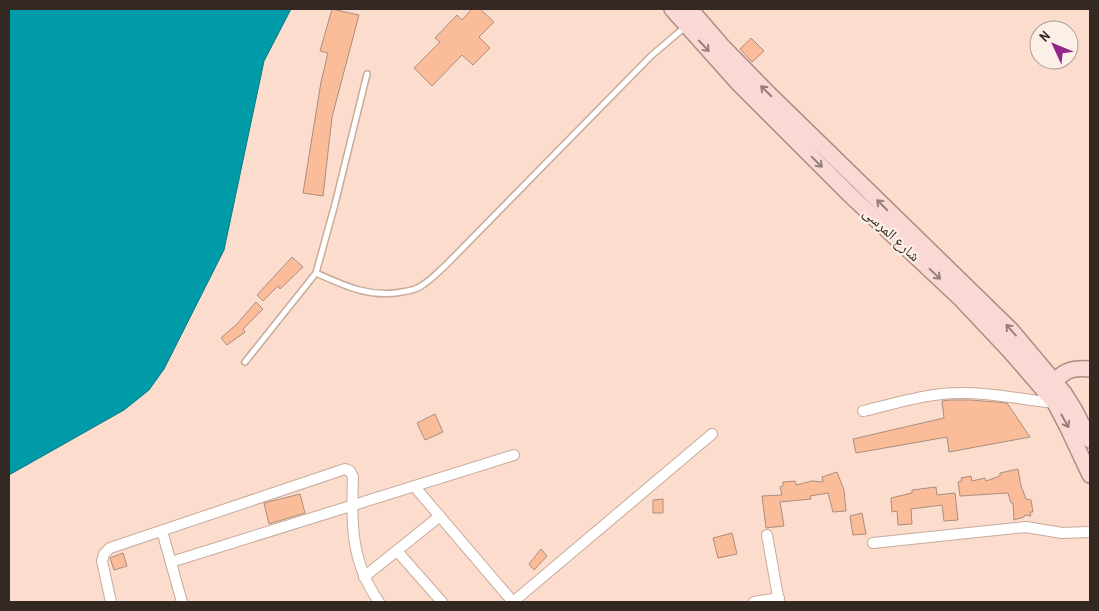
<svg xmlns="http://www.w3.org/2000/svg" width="1099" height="611" viewBox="0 0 1099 611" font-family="'Archivo Narrow','Noto Naskh Arabic',sans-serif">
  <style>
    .water { fill: #009ba8; stroke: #0f7880 }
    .building { fill: #fbbc9a; stroke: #aa8e7f }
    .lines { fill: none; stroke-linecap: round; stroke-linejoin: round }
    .service-casing { stroke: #c8ab9b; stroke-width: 8 }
    .minor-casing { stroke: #c8ab9b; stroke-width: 12 }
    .primary-casing { stroke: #b28a83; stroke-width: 18 }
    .service { stroke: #fff; stroke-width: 5 }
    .minor { stroke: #fff; stroke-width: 10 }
    .primary { stroke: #fad9d4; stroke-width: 15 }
    .oneway { stroke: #96807b }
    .labels { text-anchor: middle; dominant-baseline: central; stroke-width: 4.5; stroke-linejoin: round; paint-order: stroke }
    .street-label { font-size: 15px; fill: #332822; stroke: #fbefe8 }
  </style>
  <rect width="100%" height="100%" fill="#fcddcd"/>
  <path class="water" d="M9,9H291L264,61L224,250L164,369L149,390L124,410L9,475Z"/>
  <path class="building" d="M332,9L359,15L332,117L323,196L303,193L321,82L328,53L320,51Z
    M472,9H480L494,22L479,37L490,48L473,65L462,55L432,86L414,68L440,42L435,38L457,15L462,20Z
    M751,38L764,51L752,62L740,49Z
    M292,257L303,267L280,289L278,286L263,301L257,295Z
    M256,302L263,309L243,329L245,332L227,345L221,338L237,324Z
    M949,400H971L1007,403L1030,437L949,452L947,437L856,453L853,439L944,418L942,401Z
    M435,414L443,432L425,440L417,423Z
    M1018,469L1021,486L1026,499L1031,500L1033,512H1030L1031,516L1025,515L1024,517L1014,520L1013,503H1011L1008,493L960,496L958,482L962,481L961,478L971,476L972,481L985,478L986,481L1000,476V473Z
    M837,472L844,490L846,511L833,512L828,493L810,496L811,499L780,502L784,526L766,528L762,496L782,495L780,487L783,486V482L795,481L796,485L812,481L823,482L822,477Z
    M936,487L937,495L955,493L958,520L944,521L942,505L911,509L912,524L898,525L897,511L892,512L891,498L912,493V490Z
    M300,494L305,513L269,524L264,503Z
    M663,499V513H653V500Z
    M862,513L866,534L853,535L850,516Z
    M732,533L737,554L718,558L713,538Z
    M541,549L547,556L534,570L529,564Z
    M123,553L127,566L114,570L110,558Z"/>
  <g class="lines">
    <g class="service-casing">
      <path id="service" d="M316,273C345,286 370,298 402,292C410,291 418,289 424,284C432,279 438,272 445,266L651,56L685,27
        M245,362L316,273L335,204L367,74"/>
    </g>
    <g class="minor-casing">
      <path id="minor" d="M863,411C894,404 927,393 959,393C992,392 1023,400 1055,403
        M414,486L513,602
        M162,531L182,602
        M767,535L779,602
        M873,543L1026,527L1062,533L1090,532
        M397,551L442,602
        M171,562L514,455
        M364,577L440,516
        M111,602L102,561L104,554L110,548L345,469L350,471L353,477C351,524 351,562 379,602
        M513,602L712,434
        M754,602L779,598"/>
    </g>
    <g class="primary-casing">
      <path id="primary" d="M672,9L739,84L849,194L961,299L1010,351L1055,403L1067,426L1090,475
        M690,9L722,46L769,94L1011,330L1064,393L1074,409L1090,440
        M1049,388C1062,372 1069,367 1090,369"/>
    </g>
    <use href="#service" class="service"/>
    <use href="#minor" class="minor"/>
    <use href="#primary" class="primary"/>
  </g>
  <defs><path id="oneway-shaft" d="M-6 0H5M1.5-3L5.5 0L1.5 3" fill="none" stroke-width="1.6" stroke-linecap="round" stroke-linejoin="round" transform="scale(1.25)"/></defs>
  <g class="oneway">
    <use href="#oneway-shaft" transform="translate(704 46) rotate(47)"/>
    <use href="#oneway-shaft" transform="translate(766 91) rotate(-135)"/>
    <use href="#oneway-shaft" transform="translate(817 162) rotate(45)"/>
    <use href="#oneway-shaft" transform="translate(882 205) rotate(-135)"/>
    <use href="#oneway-shaft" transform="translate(935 274) rotate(43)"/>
    <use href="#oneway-shaft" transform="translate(1011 330) rotate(-132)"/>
    <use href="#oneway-shaft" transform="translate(1065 421) rotate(61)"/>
  </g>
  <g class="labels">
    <g class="street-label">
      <text transform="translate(892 234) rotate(43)">شارع المرسى</text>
    </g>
  </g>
  <rect width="1099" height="611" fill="none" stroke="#332822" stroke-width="20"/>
  <g transform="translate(1054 45) rotate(314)"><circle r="24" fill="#fbefe8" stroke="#ab9f99"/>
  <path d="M0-4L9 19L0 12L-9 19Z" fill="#932789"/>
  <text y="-8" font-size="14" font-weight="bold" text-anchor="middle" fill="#332822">N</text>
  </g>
</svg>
